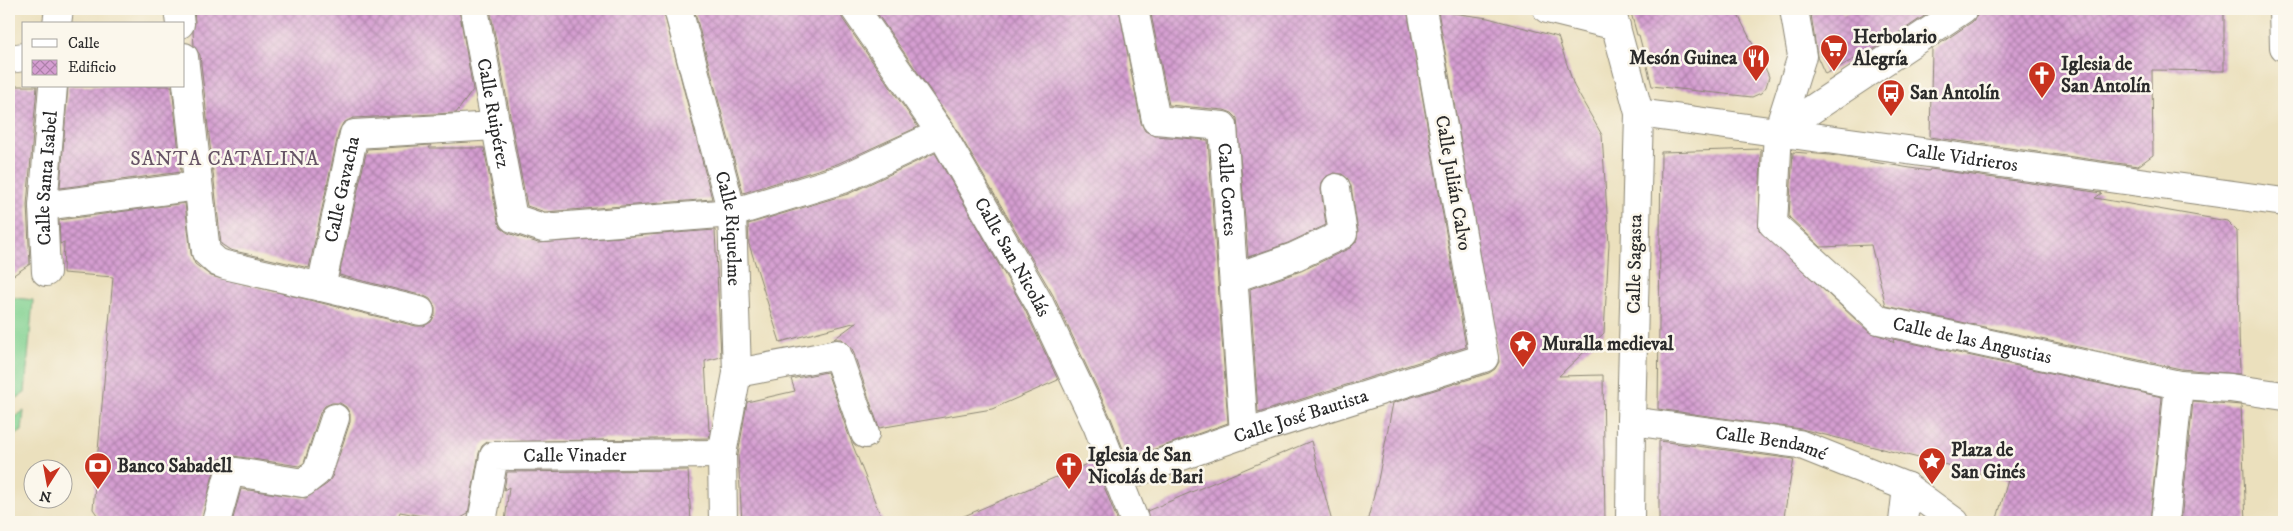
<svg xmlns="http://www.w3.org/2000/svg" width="2293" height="531" viewBox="0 0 2293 531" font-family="'IM FELL DW Pica',serif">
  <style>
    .park { fill: #83d292; stroke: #577e5e }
    .building { fill: url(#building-cross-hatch) }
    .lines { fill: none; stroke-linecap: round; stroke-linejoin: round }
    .street-casing { stroke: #8b8674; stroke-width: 30 }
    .secondary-casing { stroke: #8b8674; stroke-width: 30 }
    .street { stroke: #fff; stroke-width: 28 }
    .secondary { stroke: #fff; stroke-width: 28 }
    .labels { text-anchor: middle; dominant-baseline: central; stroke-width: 5; stroke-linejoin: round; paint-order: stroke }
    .poi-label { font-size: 19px; font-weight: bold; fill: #2b2b2b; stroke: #fbf7ec; text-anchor: start }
    .street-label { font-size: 19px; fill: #2b2b2b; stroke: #fbf7ec }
    .neighbourhood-label { font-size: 20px; letter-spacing: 1px; fill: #665365; stroke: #fbf7ec }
  </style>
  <defs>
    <pattern id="building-cross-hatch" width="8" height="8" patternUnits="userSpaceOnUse" patternTransform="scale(1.25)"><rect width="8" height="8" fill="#d59ed1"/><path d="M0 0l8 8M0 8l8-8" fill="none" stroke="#ad81aa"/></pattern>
  </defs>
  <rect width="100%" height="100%" fill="#fbf7ec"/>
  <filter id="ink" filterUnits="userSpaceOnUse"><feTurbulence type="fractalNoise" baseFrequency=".02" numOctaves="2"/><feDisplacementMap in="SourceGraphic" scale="10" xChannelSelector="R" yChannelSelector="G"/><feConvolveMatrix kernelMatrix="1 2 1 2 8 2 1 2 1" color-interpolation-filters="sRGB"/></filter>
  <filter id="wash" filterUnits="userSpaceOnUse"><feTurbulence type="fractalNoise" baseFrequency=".0096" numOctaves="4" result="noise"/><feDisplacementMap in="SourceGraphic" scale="20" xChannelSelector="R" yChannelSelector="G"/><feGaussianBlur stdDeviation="1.12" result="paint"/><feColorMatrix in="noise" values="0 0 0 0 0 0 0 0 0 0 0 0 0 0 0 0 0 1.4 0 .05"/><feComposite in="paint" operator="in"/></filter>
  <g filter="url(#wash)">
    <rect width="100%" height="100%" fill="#ebe0bd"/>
    <path class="park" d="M9,297L33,300L25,393L9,403Z
      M24,411L22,431L9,439V420Z"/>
    <g id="blocks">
      <path class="building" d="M194,9H459L473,90L456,113L353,118L343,123L339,131L309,268L230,250L221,244L200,55L194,46L193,32L195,22Z
        M490,9H663L712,199L545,212L527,206Z
        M694,9H840L842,18L918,127L837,164L743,193Z
        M874,9H1119L1141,123L1145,131L1155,136L1208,140L1228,423L1127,459L1111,418L1053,295L954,125Z
        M1150,9H1407L1466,347L1258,413L1250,289L1301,271L1350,248L1356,242L1358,232L1351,186L1348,179L1342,174L1334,173L1327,176L1322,182L1321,190L1326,225L1288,243L1248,257L1237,118L1232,113L1224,110L1169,105Z
        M1630,9H1735L1767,72L1769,77L1766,87L1761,93L1752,97L1652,86L1639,35H1637Z
        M1841,9L1843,14L1856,9H1935L1876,48L1825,74L1817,56L1811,14Z
        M1979,9H2224V71L2152,70L2153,155L2138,166L1930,137L1932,49L1972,22L1977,16Z
        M1438,11L1488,18L1558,37L1574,86L1602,135L1609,244L1604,333L1559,376L1603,375L1605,522H1367L1378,480L1393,403L1489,373L1495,369L1499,362Z
        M9,86H37L27,205L30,264L9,278Z
        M68,86H172L181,172L60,188Z
        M431,145L429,148H484L498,221L501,228L508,233L538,243L715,230L721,357L705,361L709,431L711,429L709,438L487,442L482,446L479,453L468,514L454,522L400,512L396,522H232L241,489L306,498L327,484L332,477L350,422V414L346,407L340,403H332L325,406L320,413L304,463L299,466L233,456H225L219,460L215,467L201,522H102L93,509L113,277L63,273L64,242L60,244L59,220L185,203L191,254L195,264L211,276L416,326H424L431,322L435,315V307L430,299L424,296L339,275L367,149Z
        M1761,149L1759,230L1869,332L1887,338L1894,343L1893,339L2162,397L2150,522H1996L2008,480L1801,429L1658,409L1661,152Z
        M1793,152L1830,155L1929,171L1930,169L2102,193L2095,198L2227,221L2237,231L2240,374L2181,369L1886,306L1871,245L1821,247L1789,217Z
        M935,153L1025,310L1058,380L992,409L879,428L852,348L842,339H834L857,322L780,342L749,244L748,224L848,194Z
        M827,372L848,433L883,522H742L738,455L747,402L795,391L791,379Z
        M2193,401L2241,405L2246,522H2181Z
        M1311,441L1332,522H1150L1147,511Z
        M1659,441L1794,459L1783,522H1659Z
        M1094,461L1118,522H950Z
        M688,470L691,522H505L509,487L504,490L507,472Z"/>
    </g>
  </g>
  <g filter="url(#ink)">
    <use href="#blocks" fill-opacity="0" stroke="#8b8674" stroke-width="1"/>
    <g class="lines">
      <g class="street-casing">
        <g id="street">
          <path d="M178,9L180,24"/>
          <path id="s1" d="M474,9L513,218L543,228L732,213L843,179L941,133"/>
          <path id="s2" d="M678,9L732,213L737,373L722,454L723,522"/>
          <path id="s3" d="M855,9L941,133L1039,303L1097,425L1135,522"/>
          <path id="s4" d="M1134,9L1156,120L1223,126L1244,434"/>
          <path d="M1547,9L1616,26"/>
          <path d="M1611,9L1639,113L1631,421L1630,522"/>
          <path id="s5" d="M1794,9L1802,56L1778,132L1773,224L1879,320L2179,385L2230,388L2284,396"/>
          <path d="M57,24L59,9"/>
          <path id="s6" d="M184,57L206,252L217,262L225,265L321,287L354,134L496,126"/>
          <path d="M9,59L24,57"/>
          <path id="s7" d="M1639,113L2284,202"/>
          <path d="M1778,132L1963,9"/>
          <path d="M43,206L198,186"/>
          <path id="s8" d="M46,272L43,206L53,86"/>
          <path d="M1234,278L1294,257L1343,234L1336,188"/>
          <path d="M321,287L420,311"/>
          <path d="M737,373L837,354L865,434"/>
          <path id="s9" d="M1631,421L1799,444L1907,487L1955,522"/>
          <path id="s10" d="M1119,478L1244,434L1484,358L1422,9"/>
          <path d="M216,522L230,471L303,483L317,472L335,418"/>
          <path id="s11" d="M482,522L494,456L722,454"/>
          <path d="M1903,522L1907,487"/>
          <path d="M2165,522L2179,385"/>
        </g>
      </g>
      <g class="secondary-casing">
        <path id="secondary" d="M2283,9L2284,47"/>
      </g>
      <use href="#street" class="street"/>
      <use href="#secondary" class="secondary"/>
    </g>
  </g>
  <defs>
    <g id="supermarket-pin" transform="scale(1.4375)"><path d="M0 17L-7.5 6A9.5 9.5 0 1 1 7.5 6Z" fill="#c8321e" stroke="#fbf7ec"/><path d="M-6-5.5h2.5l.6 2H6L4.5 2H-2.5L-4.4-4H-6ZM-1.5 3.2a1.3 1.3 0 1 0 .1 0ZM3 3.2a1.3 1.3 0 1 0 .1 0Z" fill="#fff"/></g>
    <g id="restaurant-pin" transform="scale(1.4375)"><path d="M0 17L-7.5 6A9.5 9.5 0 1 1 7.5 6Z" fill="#c8321e" stroke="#fbf7ec"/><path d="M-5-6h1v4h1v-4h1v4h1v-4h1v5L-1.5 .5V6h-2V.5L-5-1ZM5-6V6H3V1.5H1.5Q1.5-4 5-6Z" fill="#fff"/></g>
    <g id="church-pin" transform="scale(1.4375)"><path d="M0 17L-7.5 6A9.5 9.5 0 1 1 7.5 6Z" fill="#c8321e" stroke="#fbf7ec"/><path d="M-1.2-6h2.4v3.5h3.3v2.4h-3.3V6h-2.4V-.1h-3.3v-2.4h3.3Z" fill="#fff"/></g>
    <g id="bus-pin" transform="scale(1.4375)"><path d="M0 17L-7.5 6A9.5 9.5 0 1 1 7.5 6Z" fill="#c8321e" stroke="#fbf7ec"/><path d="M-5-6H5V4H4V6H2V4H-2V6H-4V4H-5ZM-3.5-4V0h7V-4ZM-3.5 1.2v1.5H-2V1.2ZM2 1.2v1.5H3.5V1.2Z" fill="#fff"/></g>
    <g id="sight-pin" transform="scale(1.4375)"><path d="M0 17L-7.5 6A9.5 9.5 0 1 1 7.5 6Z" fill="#c8321e" stroke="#fbf7ec"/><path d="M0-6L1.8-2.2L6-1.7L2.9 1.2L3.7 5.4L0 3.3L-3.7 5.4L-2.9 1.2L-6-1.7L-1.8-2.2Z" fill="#fff"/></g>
    <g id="bank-pin" transform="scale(1.4375)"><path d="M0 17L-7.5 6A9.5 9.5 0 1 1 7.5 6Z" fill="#c8321e" stroke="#fbf7ec"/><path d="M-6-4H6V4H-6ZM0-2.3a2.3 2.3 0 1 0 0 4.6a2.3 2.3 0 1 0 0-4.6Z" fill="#fff"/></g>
  </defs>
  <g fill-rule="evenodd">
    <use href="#supermarket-pin" x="1834" y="48"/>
    <use href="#restaurant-pin" x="1756" y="58"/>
    <use href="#church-pin" x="2042" y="75"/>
    <use href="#bus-pin" x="1891" y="93"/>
    <use href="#sight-pin" x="1523" y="344"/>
    <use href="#sight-pin" x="1932" y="461"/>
    <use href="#bank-pin" x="98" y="466"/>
    <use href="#church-pin" x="1069" y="466"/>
  </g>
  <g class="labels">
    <g class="poi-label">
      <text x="1853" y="37">Herbolario<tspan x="1853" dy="22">Alegría</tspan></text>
      <text x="1737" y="58" text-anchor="end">Mesón Guinea</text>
      <text x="2061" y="64">Iglesia de<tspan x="2061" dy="22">San Antolín</tspan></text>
      <text x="1910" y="93">San Antolín</text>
      <text x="1542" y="344">Muralla medieval</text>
      <text x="1951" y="450">Plaza de<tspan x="1951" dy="22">San Ginés</tspan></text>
      <text x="1088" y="455">Iglesia de San<tspan x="1088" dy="22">Nicolás de Bari</tspan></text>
      <text x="117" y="466">Banco Sabadell</text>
    </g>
    <g class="street-label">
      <text stroke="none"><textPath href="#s1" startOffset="106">Calle Ruipérez</textPath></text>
      <text stroke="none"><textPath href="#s7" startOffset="326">Calle Vidrieros</textPath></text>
      <text stroke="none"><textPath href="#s8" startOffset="94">Calle Santa Isabel</textPath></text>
      <text transform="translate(1453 183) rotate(80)">Calle Julián Calvo</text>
      <text stroke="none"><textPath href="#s4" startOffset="244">Calle Cortes</textPath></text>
      <text stroke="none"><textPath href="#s6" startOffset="418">Calle Gavacha</textPath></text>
      <text stroke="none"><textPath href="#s2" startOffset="226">Calle Riquelme</textPath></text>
      <text stroke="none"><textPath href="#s3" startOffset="294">Calle San Nicolás</textPath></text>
      <text transform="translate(1635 264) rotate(-89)">Calle Sagasta</text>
      <text stroke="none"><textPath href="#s5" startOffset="458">Calle de las Angustias</textPath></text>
      <text stroke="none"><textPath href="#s10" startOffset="192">Calle José Bautista</textPath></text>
      <text stroke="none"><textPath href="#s9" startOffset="142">Calle Bendamé</textPath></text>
      <text stroke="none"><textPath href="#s11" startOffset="148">Calle Vinader</textPath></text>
    </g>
    <g class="neighbourhood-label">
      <text x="225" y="159">SANTA CATALINA</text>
    </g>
  </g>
  <rect width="2293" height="531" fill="none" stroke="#fbf7ec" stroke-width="30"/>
  <rect x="22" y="22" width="162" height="65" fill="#fbf7ec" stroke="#a8a59f"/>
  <rect x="32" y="39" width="25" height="8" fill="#ffffff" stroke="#a8a59f"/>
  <text x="68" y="48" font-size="15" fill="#2b2b2b">Calle</text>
  <rect x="32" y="60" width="25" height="15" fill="url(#building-cross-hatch)" stroke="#a8a59f"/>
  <text x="68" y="72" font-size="15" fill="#2b2b2b">Edificio</text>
  <g transform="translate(48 484) rotate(191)"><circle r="24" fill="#fbf7ec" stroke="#a8a59f"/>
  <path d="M0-4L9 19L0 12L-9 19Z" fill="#c8321e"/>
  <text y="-8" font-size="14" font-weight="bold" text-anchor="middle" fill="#2b2b2b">N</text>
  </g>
</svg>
